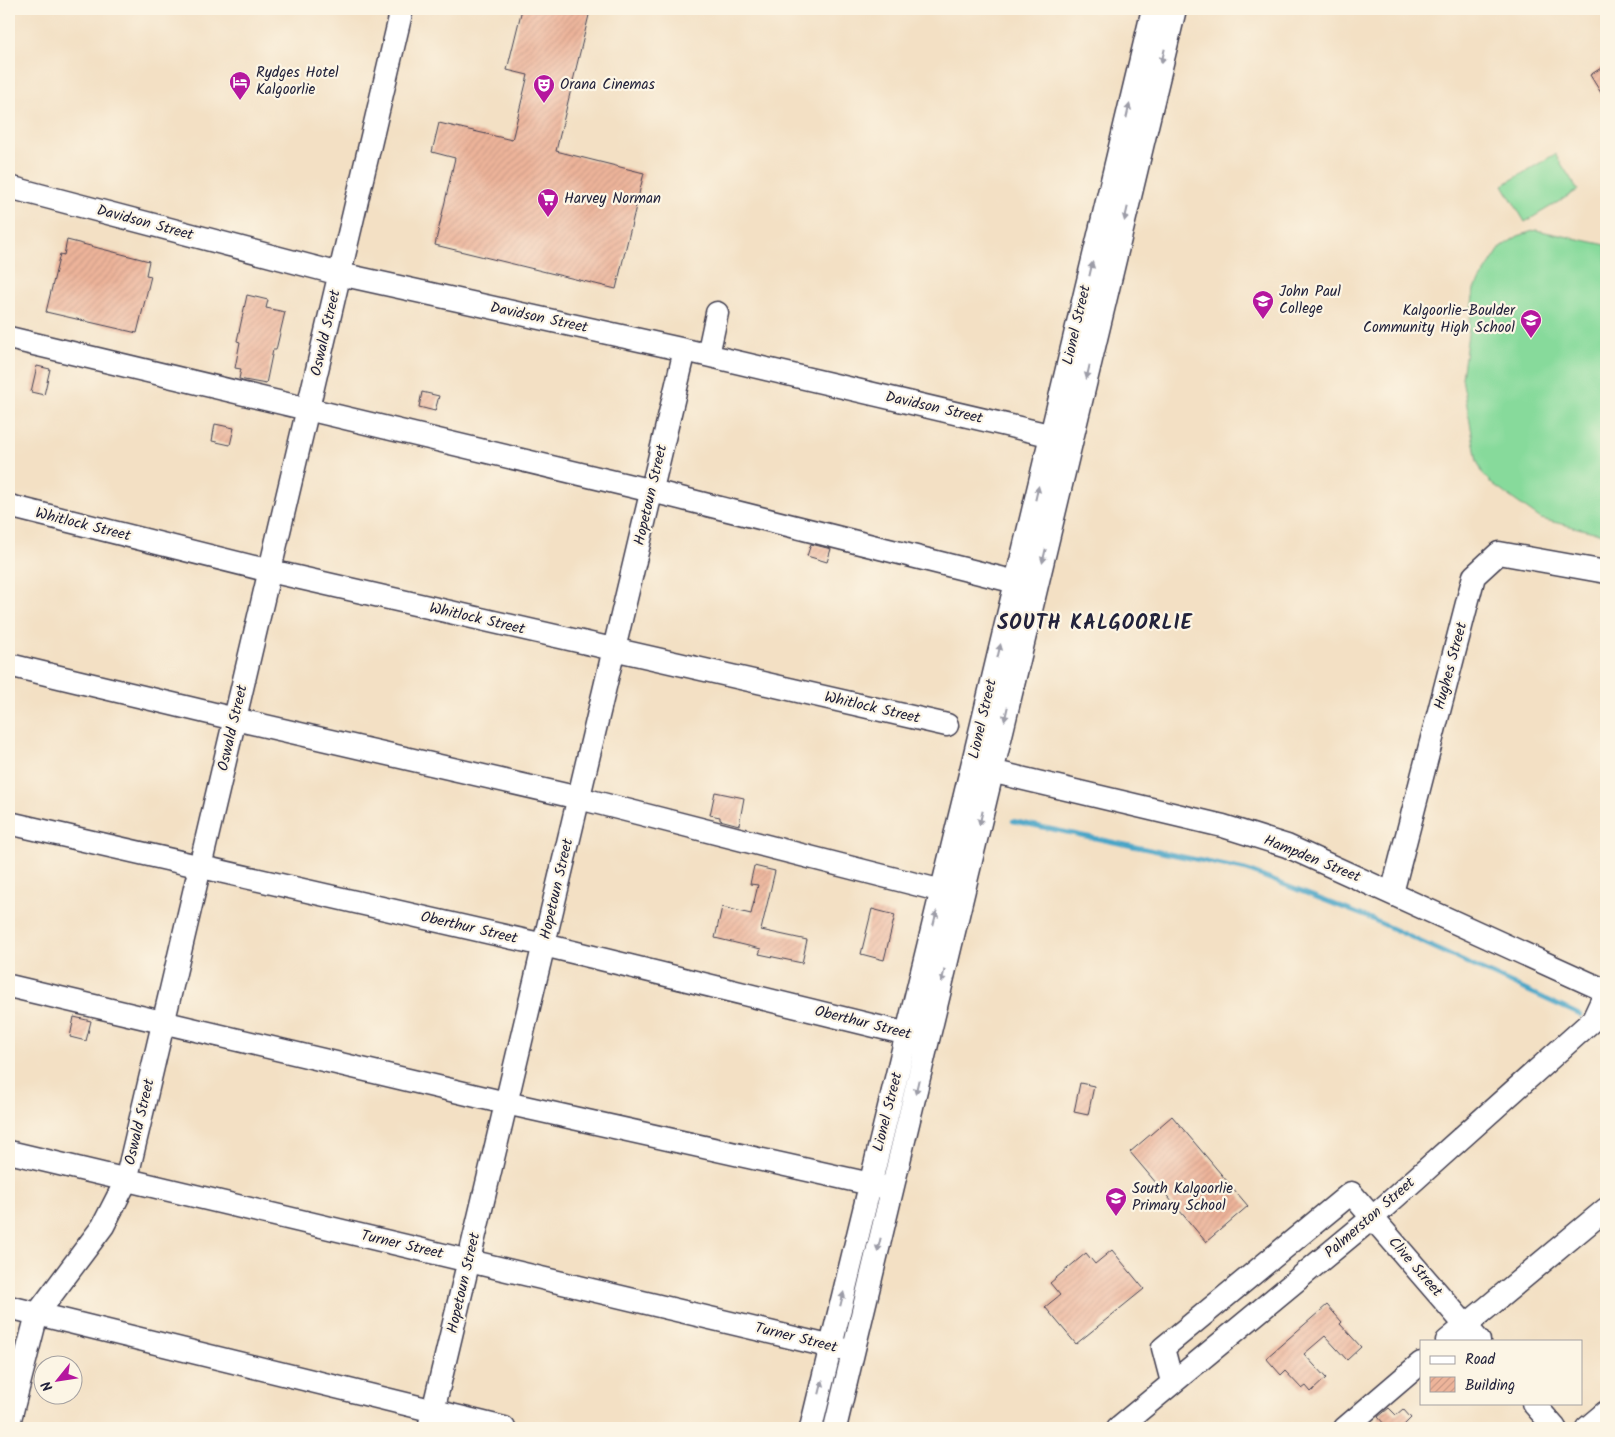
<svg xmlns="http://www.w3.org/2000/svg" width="1615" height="1437" viewBox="0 0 1615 1437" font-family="Kalam,sans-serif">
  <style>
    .grass { fill: #87da9b; stroke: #547e6b }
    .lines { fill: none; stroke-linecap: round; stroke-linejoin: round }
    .stream { stroke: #49a5c7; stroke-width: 4.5 }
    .building { fill: url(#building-hatch) }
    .minor-casing { stroke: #413e50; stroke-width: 25 }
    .minor { stroke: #fff; stroke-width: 22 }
    .oneway { fill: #9c9ca7 }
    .labels { text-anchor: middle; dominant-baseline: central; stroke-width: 4.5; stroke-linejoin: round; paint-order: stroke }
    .poi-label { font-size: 15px; fill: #22223b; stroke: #fcf5e5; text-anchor: start }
    .street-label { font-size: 15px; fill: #22223b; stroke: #fcf5e5 }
    .district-label { font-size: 20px; font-weight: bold; letter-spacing: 1px; fill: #22223b; stroke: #fcf5e5 }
  </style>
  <defs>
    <pattern id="building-hatch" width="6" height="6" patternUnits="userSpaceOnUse" patternTransform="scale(1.25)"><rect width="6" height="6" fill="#edb49a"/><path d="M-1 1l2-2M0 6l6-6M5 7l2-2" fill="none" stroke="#cb9a86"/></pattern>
  </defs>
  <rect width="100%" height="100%" fill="#fcf5e5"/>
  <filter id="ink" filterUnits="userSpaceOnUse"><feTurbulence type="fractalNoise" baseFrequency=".02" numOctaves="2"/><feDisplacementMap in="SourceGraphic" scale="10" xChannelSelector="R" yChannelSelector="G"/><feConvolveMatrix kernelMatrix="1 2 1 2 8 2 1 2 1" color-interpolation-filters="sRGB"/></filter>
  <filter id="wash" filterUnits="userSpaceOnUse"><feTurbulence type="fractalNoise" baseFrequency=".0096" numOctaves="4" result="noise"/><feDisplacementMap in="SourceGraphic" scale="20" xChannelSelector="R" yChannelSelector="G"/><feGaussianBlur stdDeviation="1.12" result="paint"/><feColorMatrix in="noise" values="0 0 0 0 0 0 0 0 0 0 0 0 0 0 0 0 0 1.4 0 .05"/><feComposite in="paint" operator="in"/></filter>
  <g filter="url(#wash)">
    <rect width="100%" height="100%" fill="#f3e0c4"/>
    <path class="grass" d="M1555,154L1578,190L1525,222L1503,185Z
      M1536,230L1606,245V535L1541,519L1493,485L1483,474L1477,461L1462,378L1474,289L1501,247L1518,236Z"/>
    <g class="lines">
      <path class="stream" d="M1013,821L1246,870L1367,917L1580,1015
        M1605,1026L1606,1027"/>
    </g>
    <g id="blocks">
      <path class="building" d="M522,9H582L590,11L556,151L644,173L616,289L435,245L455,158L432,152L439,123L512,140L528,75L507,70Z
        M1606,65V101L1590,75Z
        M67,240L149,261L146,275L151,276L137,333L46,312L60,254L64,255Z
        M247,295L268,300L266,308L285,312L276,350H273L266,384L239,379L241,369L235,368L240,342L237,341Z
        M37,366L50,369L44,395L31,392Z
        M422,392L439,396L435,411L419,407Z
        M215,424L234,428L230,445L212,441Z
        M811,544L831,549L827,562L807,556Z
        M715,792L744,798L739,825L720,820V817L710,815Z
        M754,866L775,871L761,930L807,940L802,963L759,954L761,949L715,938L722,907L751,914L758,885L750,884Z
        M872,909L895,915L884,960L861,954Z
        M74,1017L91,1021L86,1041L70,1037Z
        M1080,1083L1094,1086L1088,1115L1074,1112Z
        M1172,1116L1248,1206L1206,1242L1130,1152Z
        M1112,1250L1144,1289L1076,1344L1045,1307L1060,1295L1050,1283L1086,1253L1095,1264Z
        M1327,1305L1342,1322L1340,1324L1361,1347L1347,1360L1325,1336L1304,1354L1326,1378L1311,1392L1306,1386L1302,1389L1285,1371L1281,1375L1266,1358Z
        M1389,1408L1396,1415L1403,1409L1411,1418L1404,1425L1408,1428H1381L1385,1425L1378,1417Z"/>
    </g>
  </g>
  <g filter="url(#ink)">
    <use href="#blocks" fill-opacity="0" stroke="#413e50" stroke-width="1"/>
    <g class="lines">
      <g class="minor-casing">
        <path id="minor" d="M9,187L340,274L685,350L1066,439
          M9,338L652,491L1016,582
          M708,355L717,313
          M9,506L270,571L947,725
          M9,665L235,719L579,798L954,894
          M978,768L1223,826L1287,846L1606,991
          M9,823L544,945L920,1037
          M1392,893L1474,576L1499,553L1606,572
          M9,986L506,1103L884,1187
          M9,1152L845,1350
          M9,1307L504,1428
          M1447,1341L1606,1209
          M1172,1382L1163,1348L1351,1193L1479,1341
          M1533,1403L1555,1428
          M9,1423L37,1314L103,1226L126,1181L402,9
          M429,1428L685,350
          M811,1428L972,766L1153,9
          M835,1428L1175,9
          M1118,1428L1372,1218L1593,1020L1606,992
          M1345,1428L1421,1363
          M1587,1428L1606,1412"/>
      </g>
      <use href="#minor" class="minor"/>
    </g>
    <defs><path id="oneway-solid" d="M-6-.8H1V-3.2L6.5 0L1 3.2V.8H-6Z" transform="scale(1.25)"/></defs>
    <g class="oneway">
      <use href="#oneway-solid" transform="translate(1163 56) rotate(103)"/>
      <use href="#oneway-solid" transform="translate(1128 111) rotate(-77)"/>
      <use href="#oneway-solid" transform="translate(1126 214) rotate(103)"/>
      <use href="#oneway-solid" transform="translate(1091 269) rotate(-77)"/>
      <use href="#oneway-solid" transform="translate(1088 372) rotate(103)"/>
      <use href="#oneway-solid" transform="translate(1037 493) rotate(-77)"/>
      <use href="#oneway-solid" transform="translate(1044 556) rotate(103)"/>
      <use href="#oneway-solid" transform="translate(999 651) rotate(-77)"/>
      <use href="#oneway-solid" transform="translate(1006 714) rotate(103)"/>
      <use href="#oneway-solid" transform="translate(981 818) rotate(103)"/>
      <use href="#oneway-solid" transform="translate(935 918) rotate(-76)"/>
      <use href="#oneway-solid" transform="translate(943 976) rotate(103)"/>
      <use href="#oneway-solid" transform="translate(917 1087) rotate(103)"/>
      <use href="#oneway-solid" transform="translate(879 1245) rotate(103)"/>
      <use href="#oneway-solid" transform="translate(842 1299) rotate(-76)"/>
      <use href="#oneway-solid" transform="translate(821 1387) rotate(-76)"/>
    </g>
  </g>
  <defs>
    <g id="hotel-pin" transform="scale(1.125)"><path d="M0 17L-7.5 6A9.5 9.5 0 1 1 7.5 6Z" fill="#b5179e" stroke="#fcf5e5"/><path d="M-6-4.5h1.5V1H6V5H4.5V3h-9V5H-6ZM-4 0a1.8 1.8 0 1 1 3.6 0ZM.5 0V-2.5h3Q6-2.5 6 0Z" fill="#fff"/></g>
    <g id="theatre-pin" transform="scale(1.125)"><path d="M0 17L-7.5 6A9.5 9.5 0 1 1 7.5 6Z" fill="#b5179e" stroke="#fcf5e5"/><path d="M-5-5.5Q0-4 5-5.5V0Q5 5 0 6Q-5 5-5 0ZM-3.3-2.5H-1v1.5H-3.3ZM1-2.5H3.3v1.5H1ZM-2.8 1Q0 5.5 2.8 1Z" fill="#fff"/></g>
    <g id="supermarket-pin" transform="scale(1.125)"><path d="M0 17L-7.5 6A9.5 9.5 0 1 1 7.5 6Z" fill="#b5179e" stroke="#fcf5e5"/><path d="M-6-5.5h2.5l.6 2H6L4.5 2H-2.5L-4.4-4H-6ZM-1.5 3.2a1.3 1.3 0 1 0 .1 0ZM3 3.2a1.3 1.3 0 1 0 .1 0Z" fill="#fff"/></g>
    <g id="school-pin" transform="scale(1.125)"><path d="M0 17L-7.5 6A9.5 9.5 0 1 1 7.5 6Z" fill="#b5179e" stroke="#fcf5e5"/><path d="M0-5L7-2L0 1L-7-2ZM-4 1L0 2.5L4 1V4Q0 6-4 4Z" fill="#fff"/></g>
  </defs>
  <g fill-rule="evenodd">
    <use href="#hotel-pin" x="240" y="82"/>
    <use href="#theatre-pin" x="544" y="85"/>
    <use href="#supermarket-pin" x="548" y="199"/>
    <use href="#school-pin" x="1263" y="301"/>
    <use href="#school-pin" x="1531" y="320"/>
    <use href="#school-pin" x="1116" y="1198"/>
  </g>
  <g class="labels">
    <g class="poi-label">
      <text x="256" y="73">Rydges Hotel<tspan x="256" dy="17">Kalgoorlie</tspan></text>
      <text x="560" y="85">Orana Cinemas</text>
      <text x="564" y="199">Harvey Norman</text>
      <text x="1279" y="292">John Paul<tspan x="1279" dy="17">College</tspan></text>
      <text x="1515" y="311" text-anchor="end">Kalgoorlie-Boulder<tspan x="1515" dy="17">Community High School</tspan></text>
      <text x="1132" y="1189">South Kalgoorlie<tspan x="1132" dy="17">Primary School</tspan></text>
    </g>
    <g class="street-label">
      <text transform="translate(145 223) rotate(15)">Davidson Street</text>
      <text transform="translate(539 318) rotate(12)">Davidson Street</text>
      <text transform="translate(1077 325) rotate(-77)">Lionel Street</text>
      <text transform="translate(326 333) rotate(-77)">Oswald Street</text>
      <text transform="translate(934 408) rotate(13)">Davidson Street</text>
      <text transform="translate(651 495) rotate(-77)">Hopetoun Street</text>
      <text transform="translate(83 525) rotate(14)">Whitlock Street</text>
      <text transform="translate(477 619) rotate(13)">Whitlock Street</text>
      <text transform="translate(1451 666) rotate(-75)">Hughes Street</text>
      <text transform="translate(872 708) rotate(13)">Whitlock Street</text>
      <text transform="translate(983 719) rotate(-77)">Lionel Street</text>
      <text transform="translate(233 728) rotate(-77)">Oswald Street</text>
      <text transform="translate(1312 859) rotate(22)">Hampden Street</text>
      <text transform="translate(557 889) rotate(-77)">Hopetoun Street</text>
      <text transform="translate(469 928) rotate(13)">Oberthur Street</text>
      <text transform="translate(863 1023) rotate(14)">Oberthur Street</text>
      <text transform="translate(888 1112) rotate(-76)">Lionel Street</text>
      <text transform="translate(140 1122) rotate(-77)">Oswald Street</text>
      <text transform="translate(1370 1218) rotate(-41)">Palmerston Street</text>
      <text transform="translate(402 1245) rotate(13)">Turner Street</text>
      <text transform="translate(1415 1267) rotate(49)">Clive Street</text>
      <text transform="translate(464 1283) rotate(-77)">Hopetoun Street</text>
      <text transform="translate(796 1338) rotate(14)">Turner Street</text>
    </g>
    <g class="district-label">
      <text x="1095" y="624">SOUTH KALGOORLIE</text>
    </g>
  </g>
  <rect width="1615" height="1437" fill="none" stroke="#fcf5e5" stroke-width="30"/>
  <rect x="1420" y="1340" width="162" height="65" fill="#fcf5e5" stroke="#a5a1a1"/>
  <rect x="1430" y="1356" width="25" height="8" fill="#ffffff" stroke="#a5a1a1"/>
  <text x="1465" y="1364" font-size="15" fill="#22223b">Road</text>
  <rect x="1430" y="1377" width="25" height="15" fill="url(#building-hatch)" stroke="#a5a1a1"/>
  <text x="1465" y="1390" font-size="15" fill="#22223b">Building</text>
  <g transform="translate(58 1380) rotate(240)"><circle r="24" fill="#fcf5e5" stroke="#a5a1a1"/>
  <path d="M0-4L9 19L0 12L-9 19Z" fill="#b5179e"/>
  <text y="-8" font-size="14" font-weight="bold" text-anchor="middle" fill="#22223b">N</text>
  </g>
</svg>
